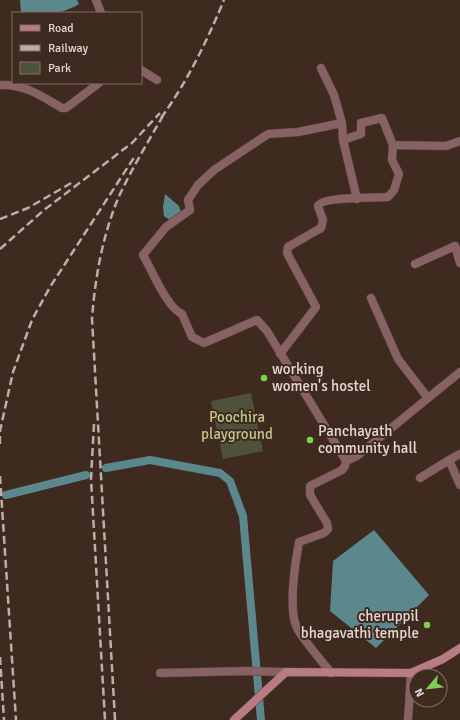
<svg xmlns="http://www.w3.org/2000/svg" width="460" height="720" viewBox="0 0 460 720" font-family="Signika,sans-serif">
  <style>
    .green { fill: #4f523a }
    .water { fill: #5b888d }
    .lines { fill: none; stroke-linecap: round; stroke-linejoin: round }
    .canal { stroke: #5b888d; stroke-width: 8 }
    .street-casing { stroke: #5a463c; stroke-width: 9 }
    .secondary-casing { stroke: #5a463c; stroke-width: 9 }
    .street { stroke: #876164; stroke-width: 8 }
    .secondary { stroke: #b87c82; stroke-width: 8 }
    .rail { stroke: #beaea7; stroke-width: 2.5; stroke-dasharray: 8 4; stroke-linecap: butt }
    .poi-dot { fill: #7fd052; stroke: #3f2a20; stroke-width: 1.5 }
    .labels { text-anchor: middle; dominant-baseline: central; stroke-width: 4; stroke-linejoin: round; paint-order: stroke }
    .poi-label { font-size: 15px; fill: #e6d7d1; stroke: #3f2a20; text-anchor: start }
    .park-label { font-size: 15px; fill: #c0c78b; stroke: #3f2a20 }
  </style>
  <rect width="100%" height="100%" fill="#3f2a20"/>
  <path class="green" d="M251,393L263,451L223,459L211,401Z"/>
  <path class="water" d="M20,0H77L79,4C60,16 43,13 21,13Z
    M165,194L179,206L181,212L171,221L164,216L163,207Z
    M374,530L429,595L376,648L330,611L333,561Z"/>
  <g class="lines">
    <path class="canal" d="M106,468L150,460L220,473L230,481L243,516L261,720
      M6,495L86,475"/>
    <g class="street-casing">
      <path id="street" d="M96,0L101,13
        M321,68L334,95L342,123
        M141,70L157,80
        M0,85C25,84 41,96 62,108H66L99,83
        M343,140L357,199
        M415,264L455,246L460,263
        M371,298L398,359L428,398
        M280,354L316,307L287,253L288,247L321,228L323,220L318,206C322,196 375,198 388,197L394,190L399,174L392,160L393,145
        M460,454L449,460L460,485
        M346,461L267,331L257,320L204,343L192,337L182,314C167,308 152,270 143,255L166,227L190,210L188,200L198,185L214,170L268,134L298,132L342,123L343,140L361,134V123L382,118L393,145L446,146L460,141
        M420,478L449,460
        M160,673L246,671L286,672
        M331,673C322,661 303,640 297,628C288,610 295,562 299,542L324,533L328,529L327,523L310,495V486L342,470L345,466L346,461L357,456L460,372
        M408,720L411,673"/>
    </g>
    <g class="secondary-casing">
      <path id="secondary" d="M234,720L286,672L411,673L443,659L460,648"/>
    </g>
    <use href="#street" class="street"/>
    <use href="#secondary" class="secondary"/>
    <path class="rail" d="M161,118C187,82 207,41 224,0
      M0,219L28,208L73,182
      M0,249L44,210L132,143L160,113
      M94,424L91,479L105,720
      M0,444V431L13,372L32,320L50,287L135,156
      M0,476L16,720
      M0,657L4,720
      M115,720L92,319C95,277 103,233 120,194C133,167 149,140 164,114"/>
  </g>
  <g class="poi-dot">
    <circle cx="264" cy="378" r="4"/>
    <circle cx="310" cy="440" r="4"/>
    <circle cx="427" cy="625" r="4"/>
  </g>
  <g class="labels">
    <g class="poi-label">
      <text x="272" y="369">working<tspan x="272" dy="17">women's hostel</tspan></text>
      <text x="318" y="431">Panchayath<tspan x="318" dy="17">community hall</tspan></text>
      <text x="419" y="616" text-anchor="end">cheruppil<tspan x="419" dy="17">bhagavathi temple</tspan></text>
    </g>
    <g class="park-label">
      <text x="237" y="417">Poochira<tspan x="237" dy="17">playground</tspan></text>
    </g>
  </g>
  <rect x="12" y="12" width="130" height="72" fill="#3f2a20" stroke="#826f67"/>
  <rect x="20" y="25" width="20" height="6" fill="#b87c82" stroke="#826f67"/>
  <text x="48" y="32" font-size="12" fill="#e6d7d1">Road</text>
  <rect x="20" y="45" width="20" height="6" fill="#beaea7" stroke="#826f67"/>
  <text x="48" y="52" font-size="12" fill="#e6d7d1">Railway</text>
  <rect x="20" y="62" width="20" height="12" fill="#4f523a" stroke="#826f67"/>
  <text x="48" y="72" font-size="12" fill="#e6d7d1">Park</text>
  <g transform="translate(428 688) rotate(242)"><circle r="19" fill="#3f2a20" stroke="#826f67"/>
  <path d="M0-3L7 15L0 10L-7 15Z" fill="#7fd052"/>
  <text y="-6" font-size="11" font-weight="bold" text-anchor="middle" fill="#e6d7d1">N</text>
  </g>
</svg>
